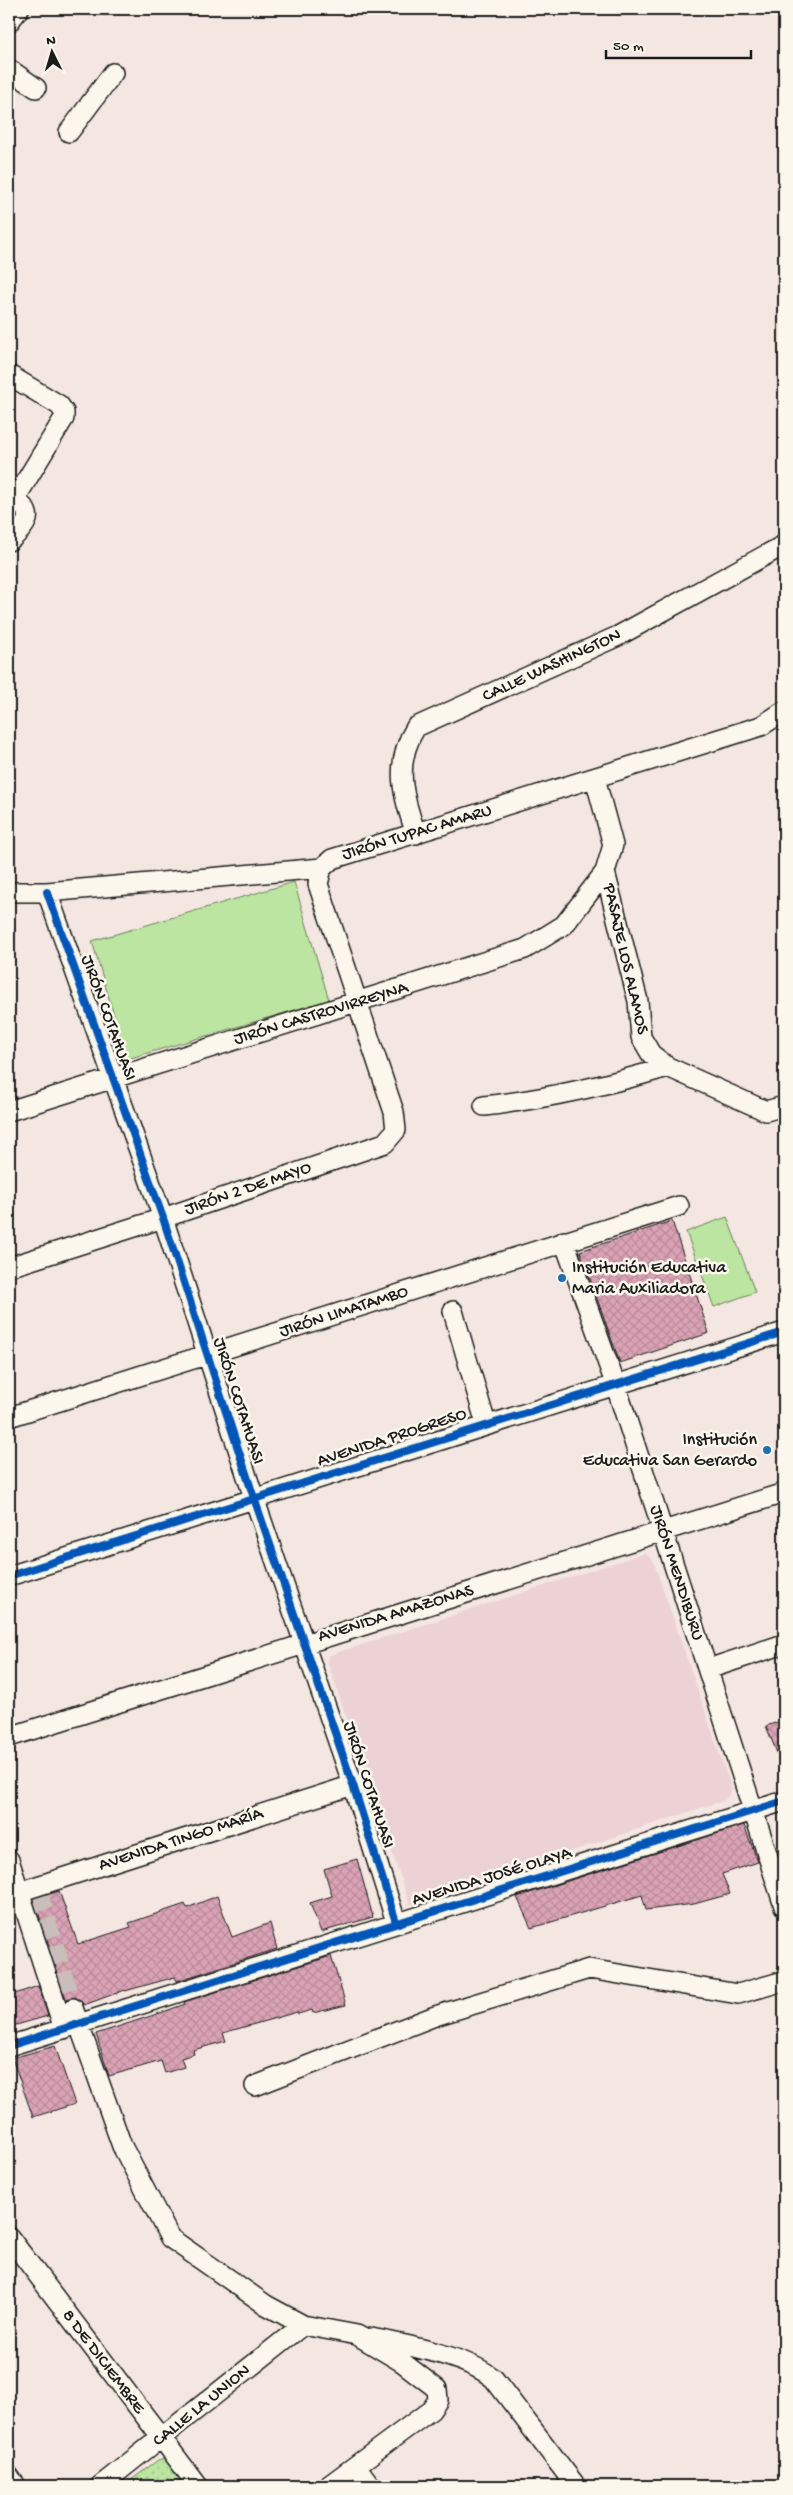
<svg xmlns="http://www.w3.org/2000/svg" width="793" height="2495" viewBox="0 0 793 2495" font-family="'Gochi Hand',sans-serif">
  <style>
    .built { fill: #ecd2d4 }
    .grass { fill: #bce5a1; stroke: #6c805e }
    .park { fill: url(#park-dots); stroke: #6c805e }
    .building { fill: url(#building-cross-hatch); stroke: #1c1c1c }
    .lines { fill: none; stroke-linecap: round; stroke-linejoin: round }
    .minor-tunnel { stroke: #c9beba; stroke-width: 19; stroke-dasharray: 19 9; stroke-linecap: butt }
    .minor-casing { stroke: #1c1c1c; stroke-width: 22 }
    .minor { stroke: #fbf7ec; stroke-width: 19 }
    .cycleway-casing { stroke: #fbf7ec; stroke-width: 11 }
    .cycleway { stroke: #0057b8; stroke-width: 8 }
    .poi-dot { fill: #1f6fb2; stroke: #fbf7ec; stroke-width: 2 }
    .labels { text-anchor: middle; dominant-baseline: central; stroke-width: 5; stroke-linejoin: round; paint-order: stroke }
    .street-label { font-size: 18px; fill: #1c1c1c; stroke: #fbf7ec }
    .poi-label { font-size: 18px; fill: #1c1c1c; stroke: #fbf7ec; text-anchor: start }
  </style>
  <defs>
    <pattern id="park-dots" width="8" height="8" patternUnits="userSpaceOnUse" patternTransform="scale(1.25)"><rect width="8" height="8" fill="#bce5a1"/><path d="M2 2h.1M6 6h.1" fill="none" stroke="#a1c48a" stroke-width="1.8" stroke-linecap="round"/></pattern>
    <pattern id="building-cross-hatch" width="8" height="8" patternUnits="userSpaceOnUse" patternTransform="scale(1.25)"><rect width="8" height="8" fill="#daa2b5"/><path d="M0 0l8 8M0 8l8-8" fill="none" stroke="#ba8b9b"/></pattern>
  </defs>
  <rect width="100%" height="100%" fill="#f4e6e1"/>
  <filter id="ink" filterUnits="userSpaceOnUse"><feTurbulence type="fractalNoise" baseFrequency=".02" numOctaves="2"/><feDisplacementMap in="SourceGraphic" scale="10" xChannelSelector="R" yChannelSelector="G"/><feConvolveMatrix kernelMatrix="1 2 1 2 8 2 1 2 1" color-interpolation-filters="sRGB"/></filter>
  <g filter="url(#ink)">
    <path class="built" d="M645,1553L653,1560L732,1790L725,1800L410,1905L327,1660L330,1655Z"/>
    <path class="grass" d="M294,882L329,1000L127,1059L92,941Z
      M727,1217L755,1292L714,1307L686,1232Z"/>
    <path class="park" d="M165,2458L186,2486H123L158,2460Z"/>
    <path class="building" d="M672,1221L709,1333L620,1363L580,1251Z
      M784,1720V1770L766,1726Z
      M744,1825L758,1862L722,1874L730,1894L694,1904L646,1910L642,1895L531,1928L517,1897Z
      M357,1859L373,1917L321,1932L310,1903L332,1896L324,1869Z
      M59,1891L78,1944L131,1927L129,1923L185,1904L187,1908L217,1896L232,1937L270,1923L277,1949L177,1981L175,1977L125,1991V1990L84,2005L76,1997L66,1999L34,1899Z
      M331,1956L346,2005L313,2013L312,2010L298,2014L297,2012L223,2033L226,2041L193,2050L194,2054L181,2058L184,2067L165,2073L161,2061L109,2076L96,2034L163,2012L185,2004L184,2002Z
      M38,1986L48,2016L9,2027V1996Z
      M55,2046L75,2104L33,2117L12,2058Z"/>
    <g class="lines">
      <path class="minor-tunnel" d="M38,1892L73,2008"/>
      <g class="minor-casing">
        <path id="minor" d="M9,22L19,9
          M9,69L36,88
          M69,132L113,73
          M9,375L59,405L64,412V418L15,499
          M9,496C36,511 31,523 9,541
          M595,778L613,845L605,872L638,1001L641,1037L651,1054L668,1067L766,1111L784,1106
          M416,834C403,795 393,764 416,727L618,636L784,545
          M9,892H47L322,868L332,859L761,726L784,711
          M47,892L163,1218L254,1498L353,1785L396,1922
          M484,1106C546,1099 608,1085 668,1067
          M9,1111L525,949L564,925L605,872
          M564,1241L616,1386L784,1906
          M9,1267L163,1218L385,1143L396,1130L394,1112L318,884L322,868
          M453,1311L486,1424
          M9,1417L679,1206
          M9,1576L784,1332
          M708,1669L784,1644
          M9,1737L784,1493
          M9,1860L64,2029
          M9,1895L353,1785
          M73,2008L122,2146L170,2238L266,2305L303,2325L357,2335L402,2362L437,2389L438,2400L431,2410L328,2486
          M9,2046L784,1801
          M255,2086L435,2016L589,1969L738,1994L784,1981
          M9,2237L198,2486
          M371,2338C405,2345 468,2356 494,2379L576,2486
          M356,2466L371,2486
          M9,2476L16,2486
          M100,2486L303,2325"/>
      </g>
      <use href="#minor" class="minor"/>
      <g class="cycleway-casing">
        <path id="cycleway" d="M47,892L163,1218L254,1498L353,1785L396,1922
          M9,1576L784,1332
          M9,2046L784,1801"/>
      </g>
      <use href="#cycleway" class="cycleway"/>
    </g>
  </g>
  <g class="poi-dot">
    <circle cx="562" cy="1278" r="5"/>
    <circle cx="767" cy="1450" r="5"/>
  </g>
  <g class="labels">
    <g class="street-label">
      <text transform="translate(552 666) rotate(-25)">CALLE WASHINGTON</text>
      <text transform="translate(417 833) rotate(-17)">JIRÓN TUPAC AMARU</text>
      <text transform="translate(625 959) rotate(77)">PASAJE LOS ALAMOS</text>
      <text transform="translate(321 1014) rotate(-17)">JIRÓN CASTROVIRREYNA</text>
      <text transform="translate(108 1018) rotate(70)">JIRÓN COTAHUASI</text>
      <text transform="translate(248 1189) rotate(-19)">JIRÓN 2 DE MAYO</text>
      <text transform="translate(344 1312) rotate(-18)">JIRÓN LIMATAMBO</text>
      <text transform="translate(238 1401) rotate(72)">JIRÓN COTAHUASI</text>
      <text transform="translate(392 1438) rotate(-18)">AVENIDA PROGRESO</text>
      <text transform="translate(676 1573) rotate(72)">JIRÓN MENDIBURU</text>
      <text transform="translate(396 1614) rotate(-17)">AVENIDA AMAZONAS</text>
      <text transform="translate(368 1785) rotate(72)">JIRÓN COTAHUASI</text>
      <text transform="translate(181 1840) rotate(-18)">AVENIDA TINGO MARÍA</text>
      <text transform="translate(492 1877) rotate(-17)">AVENIDA JOSÉ OLAYA</text>
      <text transform="translate(103 2362) rotate(53)">8 DE DICIEMBRE</text>
      <text transform="translate(202 2406) rotate(-39)">CALLE LA UNION</text>
    </g>
    <g class="poi-label">
      <text x="572" y="1268">Institución Educativa<tspan x="572" dy="21">Maria Auxiliadora</tspan></text>
      <text x="757" y="1440" text-anchor="end">Institución<tspan x="757" dy="21">Educativa San Gerardo</tspan></text>
    </g>
  </g>
  <rect width="793" height="2495" fill="none" stroke="#fbf7ec" stroke-width="30"/>
  <rect x="15" y="15" width="763" height="2465" fill="none" stroke="#1c1c1c" stroke-width="2" filter="url(#ink)"/>
  <g transform="translate(52 52) rotate(355)" stroke="#fbf7ec" stroke-width="4" paint-order="stroke">
  <path d="M0-4L9 19L0 12L-9 19Z" fill="#1c1c1c"/>
  <text y="-8" font-size="14" font-weight="bold" text-anchor="middle" fill="#1c1c1c">N</text>
  </g>
  <path d="M606 50v8h145v-8" fill="none" stroke="#1c1c1c" stroke-width="2.5"/>
  <text x="613" y="50" font-size="15" fill="#1c1c1c" stroke="#fbf7ec" stroke-width="4" paint-order="stroke">50 m</text>
</svg>
